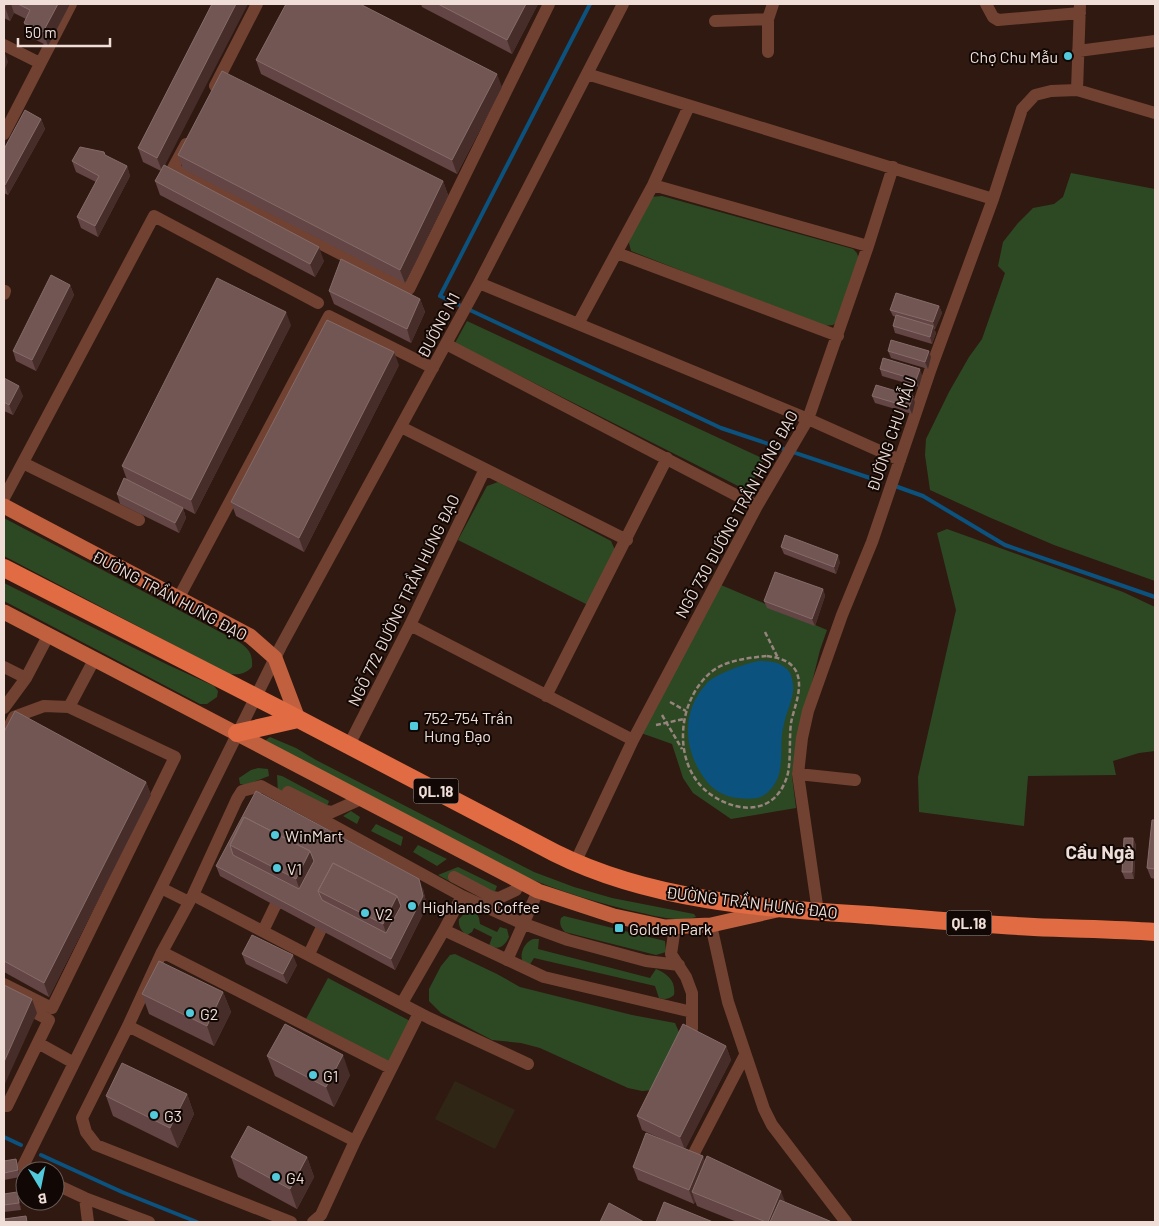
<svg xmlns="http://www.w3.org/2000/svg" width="1159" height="1226" viewBox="0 0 1159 1226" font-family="Barlow,sans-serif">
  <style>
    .education { fill: #2f2616 }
    .green { fill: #2c4924 }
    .water { fill: #0b527e }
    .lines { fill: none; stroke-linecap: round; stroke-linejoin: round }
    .stream { stroke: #0b527e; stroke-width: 4 }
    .path { stroke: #97847c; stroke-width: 2.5; stroke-dasharray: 5 2.5; stroke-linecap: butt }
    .minor { stroke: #714232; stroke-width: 12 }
    .major { stroke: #c1603f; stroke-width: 15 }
    .highway { stroke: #e16b43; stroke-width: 18 }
    .wall { fill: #624544 }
    .shaded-wall { fill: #472d29 }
    .building { fill: #715654; stroke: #856b69; fill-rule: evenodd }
    .poi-dot { fill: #53cadc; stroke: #110704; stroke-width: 2 }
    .labels { text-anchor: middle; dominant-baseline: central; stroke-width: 4; stroke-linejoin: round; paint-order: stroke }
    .shield { fill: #110704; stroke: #ac9e98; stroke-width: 1 }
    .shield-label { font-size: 15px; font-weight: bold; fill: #efded8 }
    .poi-label { font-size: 16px; fill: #efded8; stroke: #110704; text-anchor: start }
    .street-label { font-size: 16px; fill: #efded8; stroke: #110704 }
    .quarter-label { font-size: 19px; font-weight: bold; fill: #efded8; stroke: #110704 }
  </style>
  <rect width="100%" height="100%" fill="#301910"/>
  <path class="education" d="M455,1081L515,1110L495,1149L435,1119Z"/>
  <path class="green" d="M1071,173L1155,189V581L1054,545L991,518L930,490L925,455L926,439L949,392L969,357L982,339L1005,273L998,266L1003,242L1018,223L1033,208L1054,204L1063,197Z
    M662,196L853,249L857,253L859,260L839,321L833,325L823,326L631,251L629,243L630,238L650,197Z
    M467,321L764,459L748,491L455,343Z
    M498,482L611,541L615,550L588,605L458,540L487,486Z
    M4,518L239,642C249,649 253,654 252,667C245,674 239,675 229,674L4,556Z
    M947,529L1123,592L1155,607V751L1139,753L1113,761L1116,775L1028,776L1024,826L919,812L918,777L956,610L937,533Z
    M4,583L166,664L214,686L218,691L217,697L207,704H200L4,601Z
    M721,585L827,630L820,650L795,752L792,776L796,808L731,819L693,793L683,778L672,744L641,733Z
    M270,737L296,748L316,760L534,872L574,887L612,898L694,914L696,917C679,922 659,917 642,913C600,904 560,891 520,875L267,744L266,740Z
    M258,768L268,769L269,776L245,785L240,784L239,778L251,770Z
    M277,775L282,776L329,801L327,807L278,793Z
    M351,811L360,817L357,824L343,816Z
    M376,824L403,837L401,846L371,831Z
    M418,845L447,859L437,866L413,852Z
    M458,867L497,886L494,894L451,882L438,875Z
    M470,912H476L479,918L480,924L497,932L500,927L507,929L509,937C504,947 499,950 489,946L492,937L474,928L472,932L467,935C461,931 458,926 459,919L464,914Z
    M564,916L665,941L666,952L656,955L565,932C561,928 559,924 561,918Z
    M533,939H539L538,949L650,978L656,969C668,974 676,981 674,995C669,999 665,1000 659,998L655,986L534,958L529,966L522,960C520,952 525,942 533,939Z
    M455,954L497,974L520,987L632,1015L675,1023L679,1032L653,1090L642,1091L628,1088L540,1048L521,1043L492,1040L441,1013L429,1001V989L441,966L450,955Z
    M328,978L414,1023L393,1064L306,1019Z"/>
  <path class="water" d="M759,661C770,661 783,662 790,673C792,677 794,686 793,691C792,702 786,713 784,724C779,741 784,760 778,777C776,782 772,789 767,793C759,800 748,799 738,798C727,797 716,792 708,783C684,754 679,713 707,683C716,674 746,663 759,661Z"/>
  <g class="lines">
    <path class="stream" d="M590,4L440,296L721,428L876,480
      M895,486L923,496L1005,545L1155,597
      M4,1137L21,1145
      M41,1155L122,1192L197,1222"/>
    <path class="path" d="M765,632L778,658
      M767,656C779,658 790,660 796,671C804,687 794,707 791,723C789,740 791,756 788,773C778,813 741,816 710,794C672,766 676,703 710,673C725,660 748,658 767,656Z
      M670,702L686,711
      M662,715L682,749
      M656,725L684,719"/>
    <path class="minor" d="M986,4L993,17L998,20L1080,13
      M768,19V52
      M715,21L768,19L773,4
      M4,45L40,63
      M1078,51L1155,41
      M587,74L993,199
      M215,86L257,4
      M1077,90L1080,4
      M4,134L71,4
      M186,144L173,168L409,289L549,4
      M653,185L868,246
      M617,253L838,336
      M479,283L808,419L900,460
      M4,294L5,291
      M578,324L653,185L689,106
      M446,344L757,506
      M401,427L627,540
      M23,463L139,520
      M4,498L154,216L318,303
      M178,599L329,316L433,368
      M410,625L633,740
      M4,667L26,678
      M546,696L667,458
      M69,707L94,660
      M4,708L26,678L48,636
      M4,737L14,717L44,706L69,707L175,757L52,1008L4,984
      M349,745L410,625L485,469
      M798,774L855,780
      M288,792L326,811L332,812L361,799
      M575,863L633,740L757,506L808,419L868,246L893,167
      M454,877L492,897L499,898L516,890L519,881
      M161,888L189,902
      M193,895L429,1018L528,1064
      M818,912L798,774L802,738L808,711L842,615L872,542L930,371L993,199L1022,109L1035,95L1051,91L1077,90L1155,113
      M711,925L728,1002L764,1109L772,1125L846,1222
      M675,927L671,954L686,977L692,993V1029
      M263,931L276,904L282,902L290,905
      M162,952L390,1068
      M309,954L322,927V921L317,918
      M507,960L538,891
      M679,965L646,961L568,940L519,922L462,896L444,930L544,977L692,1012
      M4,996L49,1020L7,1106L4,1104
      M402,1003L444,930
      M128,1026L355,1141
      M38,1043L74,1063
      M692,1157L745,1055
      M22,1168L281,646L479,283L623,4
      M55,1184L85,1198L149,1222
      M85,1198L88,1222
      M291,1222L96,1145L86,1132L82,1118L128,1026L162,952L193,895L237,799L242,791L261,786L462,896
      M313,1222L321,1215L355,1141L419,1013"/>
    <path class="major" d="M4,506L250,636L275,658L298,719
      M4,612L538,891L614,916L665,927L711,925L777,910"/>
    <path class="highway" d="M4,568L287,713L555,853C651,901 763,908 868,915C923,919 979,924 1034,927C1075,929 1115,929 1155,932
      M237,733L298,719"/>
  </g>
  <path class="wall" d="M4,4H70L48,46L28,36L24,23L26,19L14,13L10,21L4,18Z
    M212,4L165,165L324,261L315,277L160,195L155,181L161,171L143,162L138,148Z
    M421,4H538L512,54L422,7Z
    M256,60L502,87L457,174L261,74Z
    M41,119L45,129L8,195L4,193V149Z
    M178,155L443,181L448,195L405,283L183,169Z
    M72,161L127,166L130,176L98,237L81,228L77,217L96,182L76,172Z
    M70,285L74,295L36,371L16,361L13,351Z
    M329,291L420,299L425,312L411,343L334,304Z
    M939,306L942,313L935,329H934L936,333L932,344L895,333L893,326L896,317L893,316L890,310Z
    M291,325L195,514L127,480L122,466Z
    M888,351L931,357L928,369L891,358Z
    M399,365L304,552L236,516L231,502Z
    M880,369L922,375L919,387L882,376Z
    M4,378L23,396L13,415L4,411Z
    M872,396L915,402L912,414L875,403Z
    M117,494L183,508L186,518L179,533L120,504Z
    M781,547L840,562L836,574L784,554Z
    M823,589L825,596L815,626L767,608L764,601Z
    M4,732L146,782L151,795L49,997L4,972Z
    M256,791L423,889L427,906L395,970L220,876L216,866Z
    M1155,820V879L1151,878L1147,868Z
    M1133,838L1136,845L1134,879H1125L1122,872Z
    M242,954L297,965L287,984L246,964Z
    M223,992L231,1012L214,1046L149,1014L142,994Z
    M726,1046L731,1060L685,1149L703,1156L705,1162L785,1203L832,1222H737L697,1206L695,1201L694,1204L638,1180L633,1167L666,1141L642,1130L637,1116Z
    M267,1056L350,1075L334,1107L275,1076Z
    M187,1094L194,1114L178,1148L113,1116L106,1096Z
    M231,1157H307L314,1177L297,1209L238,1177Z
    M16,1159L18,1166L20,1177L4,1180V1161Z
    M4,1194L19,1199L21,1210L4,1212Z"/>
  <path class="shaded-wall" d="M7,4H11L14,13L10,21L5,7Z
    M58,4H70L48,46L43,32Z
    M236,4H248L162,171L157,158Z
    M526,4H538L512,54L507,40Z
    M4,49L8,62L4,71Z
    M497,74L502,87L457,174L452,160Z
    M41,119L45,129L8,195L5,185Z
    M127,166L130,176L98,237L95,226Z
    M443,181L448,195L405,283L400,270Z
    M319,247L324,261L315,277L310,264Z
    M70,285L74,295L36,371L32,360Z
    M420,299L425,312L411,343L407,329Z
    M939,306L942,313L935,329L933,322Z
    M286,312L291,325L195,514L191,500Z
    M933,326L936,333L932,344L930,337Z
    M929,351L931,357L928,369L925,362Z
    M394,352L399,365L304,552L299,538Z
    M920,369L922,375L919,387L916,380Z
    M19,386L23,396L13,415L9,405Z
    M913,396L915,402L912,414L909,407Z
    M183,508L186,518L179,533L175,523Z
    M838,555L840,562L836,574L834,567Z
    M823,589L825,596L815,626L812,619Z
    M146,782L151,795L49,997L44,983Z
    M1133,838L1136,845L1134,879L1132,872Z
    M310,851L318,871L303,899L296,879Z
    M419,879L423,889L427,906L395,970L391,959Z
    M397,896L404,916L390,944L383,924Z
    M293,955L297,965L287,984L283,974Z
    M223,992L231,1012L214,1046L207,1026Z
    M32,999L37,1013L4,1086V1062Z
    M726,1046L731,1060L685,1150L680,1137Z
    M343,1055L350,1075L334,1107L326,1087Z
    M187,1094L194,1114L178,1148L170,1128Z
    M703,1156L708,1170L692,1192L695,1201L694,1204L689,1190Z
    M307,1157L314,1177L297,1209L290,1189Z
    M16,1159L18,1166L20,1177L18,1170Z
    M781,1191L786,1204L778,1222H768Z
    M17,1192L19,1199L21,1210L19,1203Z"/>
  <path class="building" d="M18,4H58L43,32L24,23L30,10Z
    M212,4H236L157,158L138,148Z
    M286,4H360L497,74L452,160L256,60Z
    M438,4H526L507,40Z
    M222,71L443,181L400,270L178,155Z
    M25,110L41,119L5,185L4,184V149Z
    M80,147L104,152L105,155L127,166L95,226L77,217L99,176L72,161Z
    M164,165L319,247L310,264L155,181Z
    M341,259L420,299L407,329L329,291Z
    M51,275L70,285L32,360L13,351Z
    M217,278L286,312L191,500L122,466Z
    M896,293L939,306L933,322L890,310Z
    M896,315L933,326L930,337L893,326Z
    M327,320L394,352L299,538L231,502Z
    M891,340L929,351L925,362L888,351Z
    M883,358L920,369L916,380L880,369Z
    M4,378L19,386L9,405L4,402Z
    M876,385L913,396L909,407L872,396Z
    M124,478L183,508L175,523L117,494Z
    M785,535L838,555L834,567L781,547Z
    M775,572L823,589L812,619L764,601Z
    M15,711L146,782L44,983L4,961V732Z
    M256,791L419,879L423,896L391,959L216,866ZM244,817L310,851L314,861L299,889L233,855L230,845ZM333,863L397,896L401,906L386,933L322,900L318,891Z
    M244,817L310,851L296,879L230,845Z
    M1152,820H1155V869L1147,868Z
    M1124,838H1133L1132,872H1122Z
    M333,863L397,896L383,924L318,891Z
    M252,935L293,955L283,974L242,954Z
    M159,961L223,992L207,1026L142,994Z
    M4,985L32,999L4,1062Z
    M285,1024L343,1055L326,1087L267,1056Z
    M683,1024L726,1046L680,1137L637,1116Z
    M122,1063L187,1094L170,1128L106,1096Z
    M248,1126L307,1157L290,1189L231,1157Z
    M646,1133L703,1156L689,1190L633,1167Z
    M707,1156L781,1191L768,1222H766L692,1192Z
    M16,1159L18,1170L4,1173V1161Z
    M17,1192L19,1203L4,1205V1194Z
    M780,1200L832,1222H770Z
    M664,1202L713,1222H656Z
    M609,1203L644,1222H600Z
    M26,1216L27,1222H4V1219Z"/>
  <g class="poi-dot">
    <circle cx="1068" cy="56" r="5"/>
    <rect x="409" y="721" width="10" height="10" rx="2.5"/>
    <circle cx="275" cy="835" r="5"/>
    <circle cx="277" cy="868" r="5"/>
    <circle cx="412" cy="906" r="5"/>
    <circle cx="365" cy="913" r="5"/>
    <rect x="614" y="923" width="10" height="10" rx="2.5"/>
    <circle cx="190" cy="1013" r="5"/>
    <circle cx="313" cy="1075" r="5"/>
    <circle cx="154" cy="1115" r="5"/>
    <circle cx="276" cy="1177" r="5"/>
  </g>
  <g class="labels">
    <g class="shield">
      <rect x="413.5" y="778.5" width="45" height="25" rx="4"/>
      <rect x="946.5" y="910.5" width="45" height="25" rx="4"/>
    </g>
    <g class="shield-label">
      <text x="436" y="791">QL.18</text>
      <text x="969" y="923">QL.18</text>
    </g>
    <g class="poi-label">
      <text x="1058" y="56" text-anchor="end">Chợ Chu Mẫu</text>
      <text x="424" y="717">752-754 Trần<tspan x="424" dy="18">Hưng Đạo</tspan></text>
      <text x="285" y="835">WinMart</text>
      <text x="287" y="868">V1</text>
      <text x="422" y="906">Highlands Coffee</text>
      <text x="375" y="913">V2</text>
      <text x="629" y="928">Golden Park</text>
      <text x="200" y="1013">G2</text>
      <text x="323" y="1075">G1</text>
      <text x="164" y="1115">G3</text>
      <text x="286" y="1177">G4</text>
    </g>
    <g class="street-label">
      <text transform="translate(438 325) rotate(-62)">ĐƯỜNG N1</text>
      <text transform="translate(891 434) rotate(-71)">ĐƯỜNG CHU MẪU</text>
      <text transform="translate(736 514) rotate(-61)">NGÕ 730 ĐƯỜNG TRẦN HƯNG ĐẠO</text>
      <text transform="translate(170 595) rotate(28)">ĐƯỜNG TRẦN HƯNG ĐẠO</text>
      <text transform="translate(403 600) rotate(-64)">NGÕ 772 ĐƯỜNG TRẦN HƯNG ĐẠO</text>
      <text transform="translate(752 902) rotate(7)">ĐƯỜNG TRẦN HƯNG ĐẠO</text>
    </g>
    <g class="quarter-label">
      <text x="1100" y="851">Cầu Ngà</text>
    </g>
  </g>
  <rect width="1159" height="1226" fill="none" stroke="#efded8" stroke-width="10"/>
  <g transform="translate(40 1186) rotate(170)"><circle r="24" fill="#110704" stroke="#6a5d59"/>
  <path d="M0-4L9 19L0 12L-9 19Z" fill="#53cadc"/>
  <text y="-8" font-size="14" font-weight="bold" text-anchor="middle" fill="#efded8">B</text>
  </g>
  <path d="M18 38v8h92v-8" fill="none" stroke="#efded8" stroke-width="2.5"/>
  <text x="25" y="38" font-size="15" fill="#efded8" stroke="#110704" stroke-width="4" paint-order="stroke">50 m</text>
</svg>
